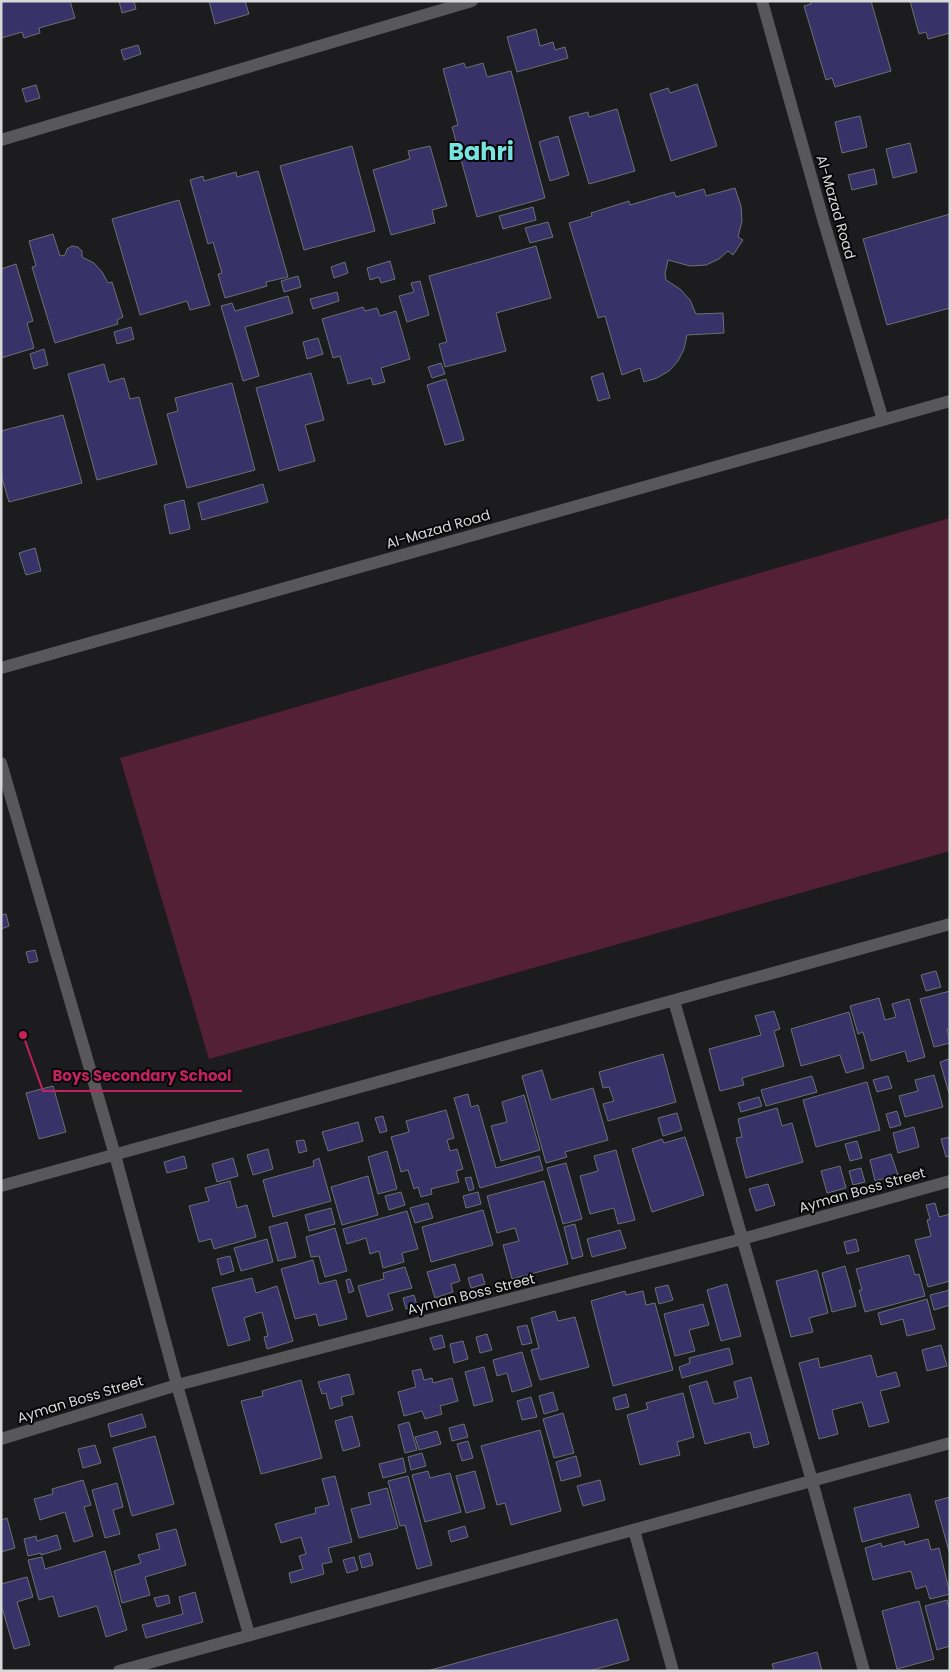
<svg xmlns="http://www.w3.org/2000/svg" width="951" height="1672" viewBox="0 0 951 1672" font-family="Poppins,sans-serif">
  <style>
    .green { fill: #532036 }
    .building { fill: #383269; stroke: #6e6e72 }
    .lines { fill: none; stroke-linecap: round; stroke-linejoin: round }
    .minor { stroke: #58575a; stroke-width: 12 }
    .labels { text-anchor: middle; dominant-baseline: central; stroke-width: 4; stroke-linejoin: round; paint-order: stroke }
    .street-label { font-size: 14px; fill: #d9d8d9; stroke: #060607 }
    .town-label { font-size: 24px; font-weight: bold; fill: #78e4e0; stroke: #060607 }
    .leader { fill: none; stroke: #c32261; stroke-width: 2 }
    .callout-dot { fill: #c32261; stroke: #060607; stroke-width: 2 }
    .callout-label { font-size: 15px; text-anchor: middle; font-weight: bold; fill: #c32261; stroke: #060607; stroke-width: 4; stroke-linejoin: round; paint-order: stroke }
  </style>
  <rect width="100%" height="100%" fill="#1c1b1d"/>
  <path class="green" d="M950,518V851L209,1059L120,758Z"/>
  <path class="building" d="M1,1H70L75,18L39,28L40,33L24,38L22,32L1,38Z
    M119,1H134L136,9L122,13Z
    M209,1H245L249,14L215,24Z
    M810,1H871L891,71L835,87L832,78L826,80L804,6L811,4Z
    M910,1H950V33L928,39L926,32L919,34Z
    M536,29L540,46L553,42L555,50L565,47L568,58L517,72L507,37Z
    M138,45L141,54L124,60L121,50Z
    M464,63L466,68L483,63L487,77L511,71L545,198L477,217L452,127L458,125L443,69Z
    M697,84L717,146L671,161L650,94L668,88L670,93Z
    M36,85L40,98L26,102L22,89Z
    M617,109L635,171L589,184L569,117L588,112L589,117Z
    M860,116L867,147L842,153L835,122Z
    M558,136L569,175L550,181L539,142Z
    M910,143L917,172L893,178L886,149Z
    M352,146L375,231L304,250L280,166Z
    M430,146L447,206L432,210L435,223L391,235L373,170L410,159L408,151Z
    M874,169L877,184L852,190L848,175Z
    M258,171L288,277L266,282L267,286L225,298L218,274L222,273L213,242L208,244L190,180L203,176L204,181L236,172L237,177Z
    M735,188L741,206L742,221L738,237L743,240L733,255L728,251L719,259L706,265L690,266L668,260L665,274L666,280L680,289L690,300L696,314L723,313L724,333L687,335L684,349L678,361L669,371L657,378L644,382L640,368L622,375L605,316L598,318L569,223L592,216L591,213L629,201L630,205L674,192L676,197L704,189L706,196Z
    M179,200L210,305L190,310L187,301L140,315L112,219Z
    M533,207L536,220L503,229L499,216Z
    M950,214V308L887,325L863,239Z
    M548,222L553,237L530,243L525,228Z
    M53,234L60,256L65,255L67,249L72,246L78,247L82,251V257L94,263L102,272L108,283L112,282L123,317L117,320L118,324L55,343L32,267L36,266L29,241Z
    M536,246L551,298L496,313L506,351L445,367L439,344L447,342L429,276Z
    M390,261L395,279L381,283L379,277L370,280L367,268Z
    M345,262L348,273L334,278L331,267Z
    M16,264L33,321L27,323L34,348L1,358V269Z
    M298,276L301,287L284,292L281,281Z
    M420,281L429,315L407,322L399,296L414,292L411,283Z
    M337,292L339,301L313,309L310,299Z
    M288,296L293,313L245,327L259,376L243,381L221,306L232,303L235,311Z
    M363,307L365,311L377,308L380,316L396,311L410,359L381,368L385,382L373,385L371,378L348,384L340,356L333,358L322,319Z
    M131,327L134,339L117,344L114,332Z
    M318,338L323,354L307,359L303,342Z
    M44,349L48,365L34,369L30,354Z
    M441,363L445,374L432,378L428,367Z
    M104,364L109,382L124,378L130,399L139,397L157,464L97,480L68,374Z
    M311,373L324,420L305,425L315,461L279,471L256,388Z
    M603,373L610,398L598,401L591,377Z
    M446,379L464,440L445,445L427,385Z
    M232,383L255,470L187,488L167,414L178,411L175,398Z
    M63,415L82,483L9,502L1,475V431Z
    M263,484L268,502L202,520L198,503Z
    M184,500L190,529L170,534L164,505Z
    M35,548L41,571L26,575L19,553Z
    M6,914L9,926L1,929V915Z
    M35,950L38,961L29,963L26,952Z
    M936,971L941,987L926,991L921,975Z
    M950,991V1029H947L950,1043L934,1047L920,999Z
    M879,998L885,1020L896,1017L892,1004L909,999L925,1057L908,1062L905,1051L871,1061L863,1032L858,1034L850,1006Z
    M774,1011L780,1029L774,1031L784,1066L742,1078L744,1085L720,1091L709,1049L761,1035L755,1016Z
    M849,1012L864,1068L846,1073L840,1055L801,1066L791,1029Z
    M663,1054L676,1102L608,1121L603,1104L614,1101L609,1087L603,1088L599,1072Z
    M949,1059L950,1063V1097L940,1062Z
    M542,1070L551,1100L593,1088L608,1140L565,1152L567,1157L546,1163L522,1076Z
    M934,1075L943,1107L905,1117L899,1096L918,1091L915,1080Z
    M812,1076L817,1092L766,1106L761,1090Z
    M888,1076L892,1088L877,1092L873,1080Z
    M867,1082L880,1130L816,1147L803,1100Z
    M53,1086L66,1132L39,1139L26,1093Z
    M468,1094L471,1107L478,1105L496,1168L539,1156L543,1170L480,1188L454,1098Z
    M524,1095L540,1150L501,1161L491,1126L507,1122L502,1102Z
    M759,1097L762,1106L741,1112L738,1103Z
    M777,1108L782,1126L792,1123L803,1162L746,1178L736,1138L742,1137L738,1119Z
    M446,1110L454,1138L447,1140L450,1151L457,1149L463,1169L456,1171L459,1182L431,1189L432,1194L421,1197L418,1187L414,1189L408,1170L401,1172L391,1137L409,1132L406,1121Z
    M897,1111L901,1125L890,1128L886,1114Z
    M677,1113L682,1130L663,1136L658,1118Z
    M383,1116L387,1131L380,1133L375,1118Z
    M358,1122L363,1141L328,1151L322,1132Z
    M914,1127L919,1147L898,1153L893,1133Z
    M685,1137L704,1195L652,1212L632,1149L662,1139L664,1143Z
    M950,1137V1156L946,1157L941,1139Z
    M304,1140L307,1151L299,1153L296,1141Z
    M857,1141L862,1158L850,1161L845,1144Z
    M268,1149L273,1169L253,1175L247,1155Z
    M616,1150L635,1220L618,1224L614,1208L590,1214L580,1176L598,1171L594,1156Z
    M387,1151L397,1189L378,1194L368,1157Z
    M891,1154L898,1175L875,1181L870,1160Z
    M184,1156L187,1168L167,1173L164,1162Z
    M233,1158L238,1176L217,1182L212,1164Z
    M319,1158L331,1201L273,1217L263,1180L314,1166L313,1161Z
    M566,1163L582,1219L563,1224L547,1168Z
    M840,1166L846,1188L827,1193L821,1171Z
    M861,1168L865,1182L853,1185L849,1171Z
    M368,1176L378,1215L342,1225L331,1187Z
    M471,1177L474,1189L469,1191L465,1178Z
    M230,1181L237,1208L247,1205L256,1237L214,1249L211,1239L199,1242L189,1206L209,1201L205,1188Z
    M544,1181L568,1264L512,1279L503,1245L519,1241L515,1228L497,1233L487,1196Z
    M768,1184L775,1205L756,1211L749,1189Z
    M401,1192L405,1205L389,1210L385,1196Z
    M478,1192L481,1204L466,1208L463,1196Z
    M428,1203L433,1218L415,1223L410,1208Z
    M935,1203L939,1217L950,1214V1281L928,1287L915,1240L931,1236L927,1220L930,1219L926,1205Z
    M331,1208L335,1224L309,1231L305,1215Z
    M483,1210L493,1245L431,1262L422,1227Z
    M407,1211L418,1249L402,1253L404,1262L383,1268L379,1251L370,1254L366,1238L347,1244L343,1229Z
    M287,1222L296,1257L278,1261L269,1227Z
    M575,1224L583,1256L572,1259L564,1227Z
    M335,1228L347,1271L325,1277L319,1256L311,1257L306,1237Z
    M620,1230L626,1248L592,1257L587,1239Z
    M267,1239L273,1262L241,1271L234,1248Z
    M856,1239L859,1251L847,1254L844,1242Z
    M909,1255L915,1275L919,1274L925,1296L865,1312L859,1290H862L856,1269Z
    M230,1256L234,1271L221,1275L217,1259Z
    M313,1260L319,1284L336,1280L347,1319L319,1326L316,1314L295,1319L281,1269Z
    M455,1264L460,1281L451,1284L453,1292L435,1298L427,1272Z
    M845,1266L856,1306L832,1312L822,1273Z
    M405,1267L412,1288L388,1294L393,1310L367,1317L358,1286L384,1279L383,1273Z
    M817,1270L828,1313L809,1318L813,1332L791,1337L776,1281Z
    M482,1274L485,1284L471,1288L468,1278Z
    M252,1278L256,1293L277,1286L293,1341L267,1349L264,1337L268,1336L262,1312L244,1318L250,1340L228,1346L212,1288Z
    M350,1279L354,1291L349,1293L346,1280Z
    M727,1284L741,1336L721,1341L707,1290Z
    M668,1285L673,1300L659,1304L655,1288Z
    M950,1290V1305L934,1310L930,1295Z
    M625,1291L626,1295L643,1291L646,1305L655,1303L673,1370L613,1386L591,1301Z
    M414,1295L417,1306L406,1309L403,1298Z
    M927,1299L935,1329L907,1336L903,1319L881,1325L878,1313Z
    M703,1304L709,1325L689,1330L695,1351L675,1356L664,1314Z
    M555,1311L558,1321L575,1317L589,1367L540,1380L531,1350L539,1348L531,1318Z
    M527,1325L532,1343L522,1345L517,1327Z
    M487,1334L492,1350L480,1353L476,1337Z
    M442,1335L445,1347L434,1350L430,1338Z
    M463,1341L468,1359L454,1363L450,1344Z
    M941,1345L947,1366L927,1371L922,1350Z
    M729,1348L733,1364L682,1378L679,1367L690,1363L689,1358Z
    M522,1352L532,1386L512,1392L507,1373L497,1376L493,1360Z
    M871,1355L877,1377L896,1372L900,1386L880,1391L889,1422L869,1427L862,1402L832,1410L838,1434L819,1439L799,1363L818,1358L820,1368Z
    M484,1367L493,1401L474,1406L465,1372Z
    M421,1369L424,1380L432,1378L433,1383L452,1378L458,1401L440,1406L442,1414L425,1419L422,1411L404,1416L398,1392L416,1387L412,1371Z
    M349,1374L354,1394L341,1397L343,1405L330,1409L326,1393L322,1394L318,1382Z
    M751,1377L769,1444L754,1448L750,1432L705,1444L689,1386L707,1381L714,1404L738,1398L734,1382Z
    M301,1380L322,1458L261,1474L241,1401L263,1396L262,1391Z
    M553,1392L558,1410L544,1414L539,1396Z
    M683,1393L694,1437L677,1442L680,1455L640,1465L627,1415L648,1409L646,1403Z
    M626,1394L629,1407L616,1410L613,1398Z
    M531,1397L537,1417L522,1420L517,1401Z
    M563,1413L574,1453L554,1458L543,1419Z
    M142,1414L146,1427L111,1437L108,1424Z
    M352,1416L360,1446L343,1451L335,1421Z
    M409,1422L417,1450L405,1453L398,1425Z
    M464,1424L468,1437L452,1441L449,1428Z
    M540,1430L561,1511L511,1525L505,1503L497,1505L481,1446Z
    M437,1431L441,1444L419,1450L415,1437Z
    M155,1436L174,1504L132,1516L113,1448Z
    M468,1441L473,1458L462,1461L457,1444Z
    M95,1445L101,1463L83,1468L78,1449Z
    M422,1453L426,1466L411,1470L408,1457Z
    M576,1456L581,1476L561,1481L556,1462Z
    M403,1458L406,1472L383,1478L379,1464Z
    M428,1471L430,1478L450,1473L461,1512L425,1522L412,1475Z
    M475,1471L485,1508L466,1513L456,1476Z
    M335,1476L352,1542L328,1548L332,1562L322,1564L324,1574L291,1583L289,1573L303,1569L299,1556L306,1554L301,1537L281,1543L275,1524L316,1513L315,1508L329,1505L322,1479Z
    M408,1476L432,1565L417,1569L405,1525L400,1526L388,1481Z
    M83,1480L91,1505L84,1507L93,1536L74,1542L65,1512L40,1520L34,1499L53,1494L52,1489Z
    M600,1480L605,1500L583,1506L577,1486Z
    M117,1483L123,1507L113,1510L120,1534L105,1538L92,1490Z
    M387,1488L398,1528L359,1538L351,1509L371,1504L368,1493Z
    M910,1494L919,1527L862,1542L854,1508Z
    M950,1497V1555L935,1501Z
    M7,1518L15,1548L1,1552V1520Z
    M465,1526L468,1537L451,1542L448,1531Z
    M176,1529L186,1565L145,1577L150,1595L122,1603L114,1571L141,1563L138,1555L160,1549L156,1534Z
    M57,1535L61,1549L41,1555V1553L28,1556L24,1539L36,1536L37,1541Z
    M928,1539L931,1550L939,1548L950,1594L930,1599L926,1586L916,1589L911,1571L873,1580L865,1548L881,1543L882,1547L904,1541L905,1545Z
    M105,1551L127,1630L106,1637L97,1606L59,1617L53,1596L39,1600L28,1560L42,1557L45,1569Z
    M370,1553L373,1565L362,1568L359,1556Z
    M354,1557L358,1570L347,1573L343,1560Z
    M27,1577L33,1597L17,1602L30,1645L14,1649L1,1604V1584Z
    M195,1592L203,1622L146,1638L142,1625L183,1614L179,1597Z
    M168,1595L170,1603L157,1607L154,1598Z
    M947,1600L950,1611V1646L937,1650L925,1606Z
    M919,1601L934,1659L897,1669L882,1611Z
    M617,1619L629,1660L589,1671H427Z
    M817,1652L822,1671H774L772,1664Z"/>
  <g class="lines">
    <path class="minor" d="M762,1L823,219L883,420
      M1,140L472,1
      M1,668L950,401
      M1,763L115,1155L177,1385L249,1634
      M674,1001L812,1481L864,1671
      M1,1186L950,924
      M1,1439L177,1385L742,1239L950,1181
      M634,1530L673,1671
      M119,1671L950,1443"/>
  </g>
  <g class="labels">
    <g class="street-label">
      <text transform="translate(836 207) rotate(74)">Al-Mazad Road</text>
      <text transform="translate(438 529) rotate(-16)">Al-Mazad Road</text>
      <text transform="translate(862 1190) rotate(-16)">Ayman Boss Street</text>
      <text transform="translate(471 1294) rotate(-14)">Ayman Boss Street</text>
      <text transform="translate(80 1399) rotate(-17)">Ayman Boss Street</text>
    </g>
    <g class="town-label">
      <text x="481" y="151">Bahri</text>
    </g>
  </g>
  <path class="leader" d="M23 1035L43 1091H242"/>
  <circle class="callout-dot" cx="23" cy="1035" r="5"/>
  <g class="callout-label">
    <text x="142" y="1081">Boys Secondary School</text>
  </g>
  <rect width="951" height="1672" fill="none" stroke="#d9d8d9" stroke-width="5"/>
</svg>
